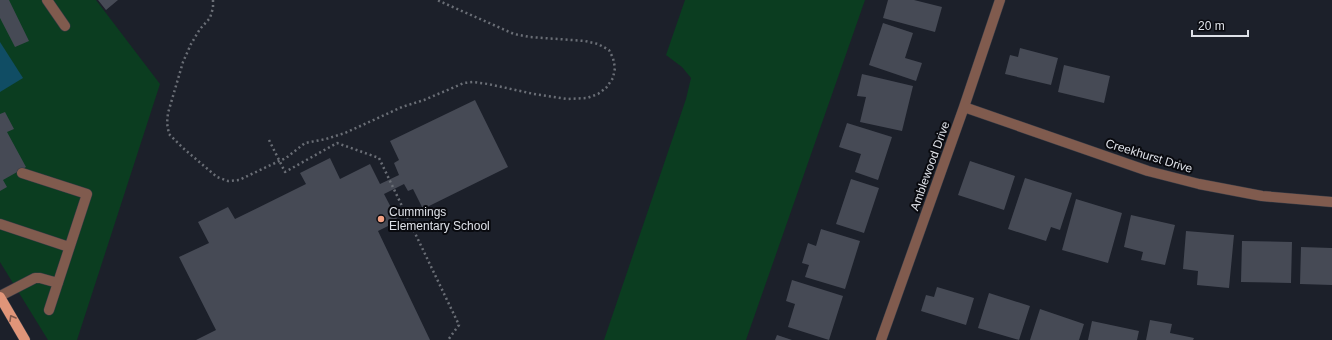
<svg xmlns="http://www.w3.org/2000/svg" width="1332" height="340" viewBox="0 0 1332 340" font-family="Arial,sans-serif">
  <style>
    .green { fill: #0b3d20 }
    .water { fill: #104d64 }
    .building { fill: #464a55 }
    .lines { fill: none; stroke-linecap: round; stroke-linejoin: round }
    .minor-casing { stroke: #373b45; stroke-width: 11 }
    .major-casing { stroke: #373b45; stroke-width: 11 }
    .path { stroke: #6a6e76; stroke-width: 2.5; stroke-dasharray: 2 3; stroke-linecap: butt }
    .minor { stroke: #805b4e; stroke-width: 10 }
    .major { stroke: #e09579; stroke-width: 10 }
    .oneway { stroke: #7f5649 }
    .poi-dot { fill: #f3a082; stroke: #090a0f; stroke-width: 1.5 }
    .labels { text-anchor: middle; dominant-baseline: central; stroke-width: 4; stroke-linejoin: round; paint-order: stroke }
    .street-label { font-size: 12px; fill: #dee1e8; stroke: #090a0f }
    .poi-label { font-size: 12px; fill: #dee1e8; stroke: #090a0f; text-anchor: start }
  </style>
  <rect width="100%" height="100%" fill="#1c202a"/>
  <path class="green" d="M0,0H96L160,84L77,340H48L0,262Z
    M685,0H865L746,340H604L686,99L691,78L682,67L666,55Z"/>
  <path class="water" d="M0,42L23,78L0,92Z"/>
  <path class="building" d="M0,0H9L29,41L15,47L0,18Z
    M98,0H118L106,10Z
    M888,0H914L942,7L935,32L883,18Z
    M883,23L913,33L905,58L922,63L916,81L869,65Z
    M1020,48L1058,58L1051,85L1005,74L1010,55L1018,57Z
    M1064,65L1110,76L1104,103L1058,92Z
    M862,74L913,86L902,131L860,122L866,97L857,96Z
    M475,100L508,167L423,209L413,189L408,191L404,184L384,194L398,221L378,231L430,340H196L216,330L179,257L209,243L198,222L228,207L235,219L306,184L300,173L330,158L340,179L370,164L380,184L399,175L394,163L399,160L390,141Z
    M5,112L14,129L7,132L26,167L3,180L7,187L0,191V114Z
    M847,123L892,137L878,180L855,172L861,154L839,147Z
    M970,161L1015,176L1004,210L958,195Z
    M1025,178L1072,193L1060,230L1051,227L1046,241L1008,229Z
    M851,179L879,188L864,233L836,224Z
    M1076,199L1122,213L1108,263L1062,250Z
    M1131,215L1175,225L1165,265L1141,260L1143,252L1124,247Z
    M821,229L860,241L845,289L805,277L809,265L802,263L808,243L816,246Z
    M1186,231L1234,235L1229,288L1197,285L1198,271L1183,269Z
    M1242,241L1292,242L1291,283L1241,282Z
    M1301,247L1332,248V285L1300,284Z
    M792,280L843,296L829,340L788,327L795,304L786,301Z
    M937,287L974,298L966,325L921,311L926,295L934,297Z
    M989,293L1030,306L1019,340L978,328Z
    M1040,309L1084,324L1079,340H1030Z
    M1150,320L1172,324L1170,333L1194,338L1193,340H1146Z
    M1092,321L1139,331L1137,340H1088Z
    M777,335L792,340H775Z"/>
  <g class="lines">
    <g class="minor-casing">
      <path id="minor" d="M47,0L65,26
        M964,107L1148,171L1199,184L1262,196L1332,202
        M22,173L87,194L49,310
        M0,224L69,247
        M0,296L35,278H40L58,283
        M881,340L964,107L1000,0"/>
    </g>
    <g class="major-casing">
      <path id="major" d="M0,297L25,340"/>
    </g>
    <path class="path" d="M213,0V8L210,18L200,29L191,44L183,62L168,113L167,123L169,134L183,148L217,177L228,181L239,180L275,163L286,158L305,143L326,139L345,133L402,107L424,100L464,83L473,82L488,84L534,94L567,99L587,98L598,94L606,88L613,78L615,68L613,58L609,50L598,44L585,41L530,37L514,34L437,0
      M269,140L285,172L337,143L379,158L459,325L448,340"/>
    <use href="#minor" class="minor"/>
    <use href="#major" class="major"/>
  </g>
  <defs><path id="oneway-chevron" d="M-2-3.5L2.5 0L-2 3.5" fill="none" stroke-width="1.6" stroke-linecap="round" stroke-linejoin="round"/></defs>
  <use class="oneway" href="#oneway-chevron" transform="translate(12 318) rotate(-120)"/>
  <circle class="poi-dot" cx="381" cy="219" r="4"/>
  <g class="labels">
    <g class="street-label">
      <text transform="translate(1149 156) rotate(17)">Creekhurst Drive</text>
      <text transform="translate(930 166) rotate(-70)">Amblewood Drive</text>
    </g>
    <g class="poi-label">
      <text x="389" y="212">Cummings<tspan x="389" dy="14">Elementary School</tspan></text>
    </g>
  </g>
  <path d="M1192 30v6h56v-6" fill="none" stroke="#dee1e8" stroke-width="2"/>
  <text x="1198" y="30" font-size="12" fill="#dee1e8" stroke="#090a0f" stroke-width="3" paint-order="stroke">20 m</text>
</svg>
